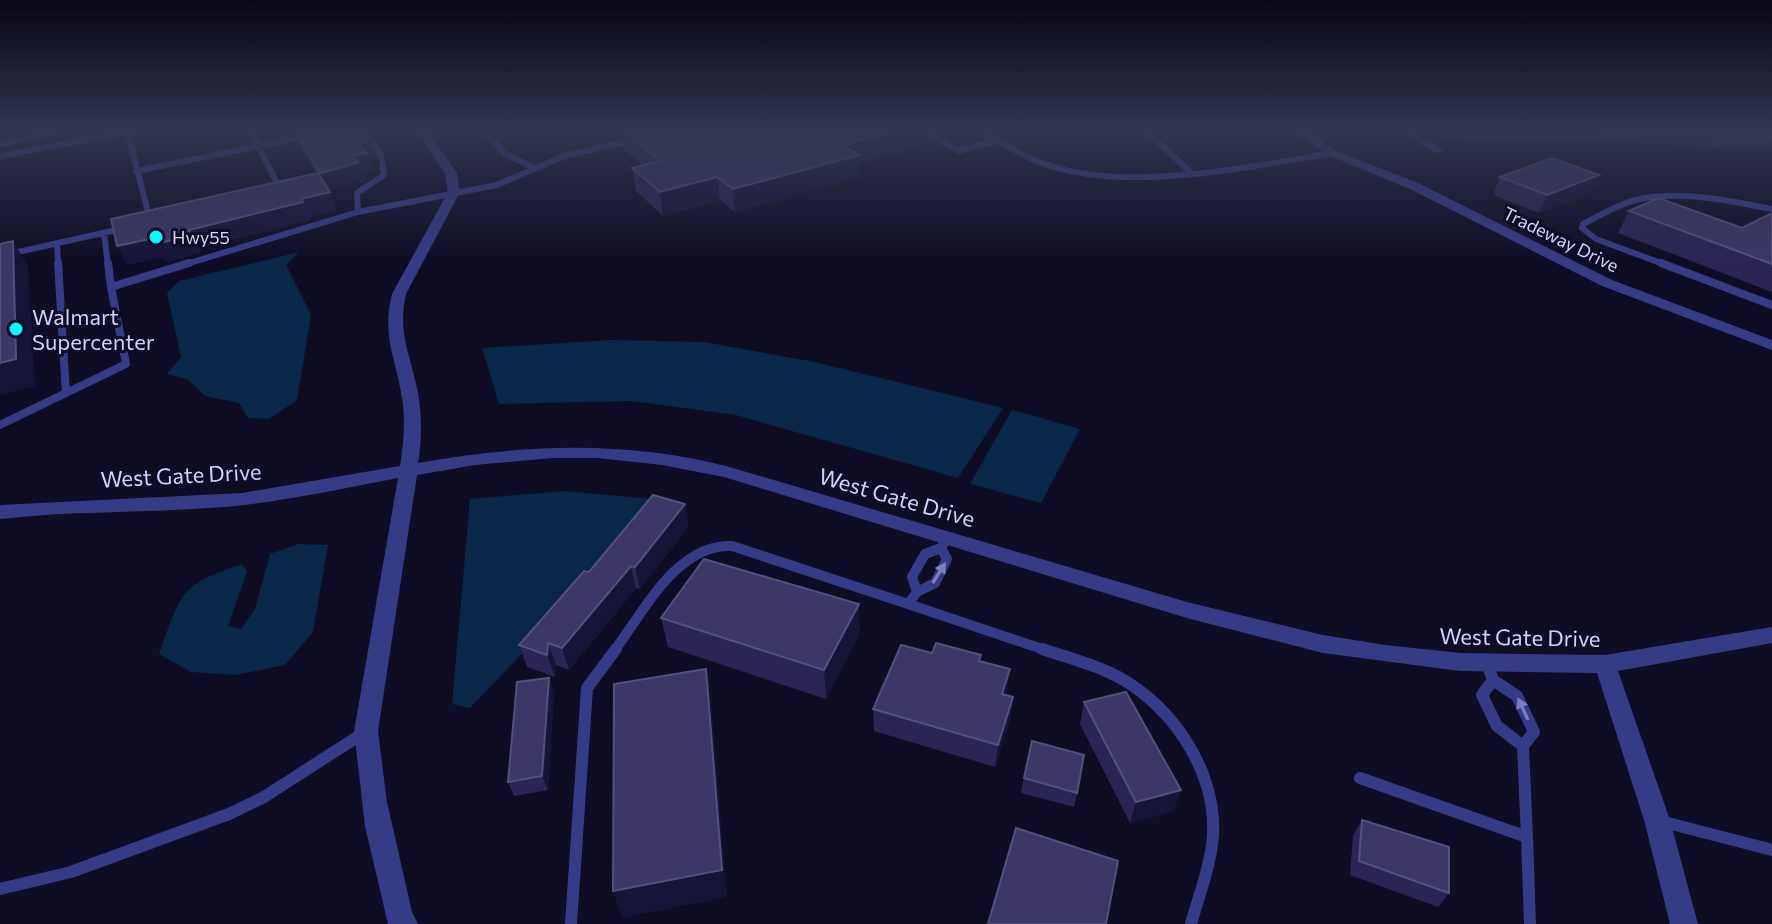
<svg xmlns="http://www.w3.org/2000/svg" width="1772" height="924" viewBox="0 0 1772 924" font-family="Commissioner,sans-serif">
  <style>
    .water { fill: #092748 }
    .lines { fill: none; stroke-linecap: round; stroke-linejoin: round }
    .service-far3 { stroke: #363b86; stroke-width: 6 }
    .service-far2 { stroke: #363b86; stroke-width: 8 }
    .service-far1 { stroke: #363b86; stroke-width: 10 }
    .service { stroke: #363b86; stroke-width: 12 }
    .minor { fill: #363b86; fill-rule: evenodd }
    .wall { fill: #2a2554 }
    .shaded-wall { fill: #171439 }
    .building { fill: #3c3766; stroke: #53507e; stroke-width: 2 }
    .oneway { fill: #7c7ebc }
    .poi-dot { fill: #00fcfb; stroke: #0f0d25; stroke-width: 3 }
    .labels { text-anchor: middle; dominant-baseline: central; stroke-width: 6; stroke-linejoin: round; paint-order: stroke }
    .far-poi-label { font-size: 18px; fill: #d2d1ff; stroke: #0f0d25; text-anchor: start }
    .far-street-label { font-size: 18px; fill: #d2d1ff; stroke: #0f0d25 }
    .poi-label { font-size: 22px; fill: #d2d1ff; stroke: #0f0d25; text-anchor: start }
    .street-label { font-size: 22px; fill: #d2d1ff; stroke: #0f0d25 }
  </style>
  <rect width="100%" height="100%" fill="#0f0d25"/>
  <path class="water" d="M299,252L286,265L311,315L297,400L269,419L248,418L239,403L205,396L187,379L167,374L181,357L167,293L179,281Z
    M611,340L704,342L815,362L1003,408L958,478L736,415L632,401L499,404L482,348Z
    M1012,410L1080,429L1041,503L970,484Z
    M564,491L652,499L657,512L470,708L452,704L470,499Z
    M298,544L328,545L313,632L285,665L235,675L191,672L159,654C182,593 177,586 242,564L247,572L228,626L241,629L255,609L270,554Z"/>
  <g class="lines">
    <path class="service-far3" d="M127,130L150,220
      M184,130L185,133
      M250,130L279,187L276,192
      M484,130L505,154L535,168
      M923,130L959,151L997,140
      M979,130C1002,142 1026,159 1051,166C1132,192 1248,167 1332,153
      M1140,130L1163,146L1190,172
      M0,156L137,130
      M136,171L307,136
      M358,212L497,185L564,156L632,140
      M104,233L108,265
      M57,243L58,265
      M0,256L125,228
      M183,265L358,212L357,193L384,175L381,155L364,130
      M1666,265L1596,239L1582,228L1583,224C1599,216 1617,205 1635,200C1680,190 1727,200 1772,209"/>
    <path class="service-far2" d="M58,263L66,393
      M108,263L111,287L189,263
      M1661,263L1772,305
      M0,425L126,364L111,287"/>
    <path class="service-far1" d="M917,592L912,577L925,554L941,548L944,543
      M908,604L1048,651
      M614,651C643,613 677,543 732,546L908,604L917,592L935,583L947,559L941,548"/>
    <path class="service" d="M1042,649C1063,656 1085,662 1106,671C1167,697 1217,768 1213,835C1211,865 1199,895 1191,924
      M1493,680L1482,695L1497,726L1523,746
      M1360,778L1527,837L1523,746L1534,732L1517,696L1493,680L1487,663
      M1660,821L1772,850
      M1527,837L1530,924
      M0,889L71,872L229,814L264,797L365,732
      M571,924L587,688L616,649"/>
    <path class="minor" d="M53,130H76L0,147V141Z
      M416,130H427L457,173L460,192L406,294C397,334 411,355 418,393C422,416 422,440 418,463C524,444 629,440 733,468L1187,602L1323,635L1385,645L1460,653L1605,655L1772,627V643L1618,671L1670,820L1698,924H1670L1644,820L1597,673L1460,671L1323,653L1187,618L724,477L662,465L597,458H553L475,465L417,475L378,731L387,802L412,912L418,924H388L365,826L354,731L398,478C335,490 273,504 209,508C139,513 70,511 0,519V505L242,493L400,466C404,441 406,416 401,392C394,354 382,333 392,294L448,192L445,173Z
      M1293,130H1306L1336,151L1418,183L1612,280L1772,340V350L1602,286L1410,189L1328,155Z
      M1402,130H1415L1444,151L1434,153Z"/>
  </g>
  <path class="wall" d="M293,130H363L375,158L369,159L373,170L362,173L365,181L328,190L336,210L309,217L310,220L199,248L200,253L166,262L163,257L127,265L317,174L298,144Z
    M621,130H920V147L859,163V178L735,212L720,200L663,216L636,191L632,168L642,165L625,150Z
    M1439,130H1772V149H1725L1658,143L1447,139Z
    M1500,177L1591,193L1539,213L1493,195Z
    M1629,211L1742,228L1772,213V292L1618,233Z
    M689,526L640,589L636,588L569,670L556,665L555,677L527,667L519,645Z
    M661,618L860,633L826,699L668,647Z
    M981,661L1007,691L1006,695L1013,697L1010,719L995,767L874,731L873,709Z
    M554,692L548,790L514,796L508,782Z
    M1084,702L1174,811L1130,823L1080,724Z
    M1024,778L1077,793L1074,807L1021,793Z
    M1362,820L1449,893L1438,907L1350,875L1353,835Z"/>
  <path class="shaded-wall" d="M900,130H920V147L859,163V178L735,212L733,189L842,145Z
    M370,141L375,158L369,159L373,170L362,173L365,181L327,191L320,173L353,156L359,143Z
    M1599,175L1591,193L1539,213L1547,195Z
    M717,177L720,200L663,216L660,192Z
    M330,192L336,210L309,217L310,220L199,248L200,253L166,262L163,257L127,265L117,246L189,230L301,199Z
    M13,241L28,266L35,386L0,395V363Z
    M685,504L689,526L640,589L635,567Z
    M631,566L636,588L569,670L562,648Z
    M859,604L860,633L826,699L824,670Z
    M548,643L556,665L555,677L547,655Z
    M706,669L711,698L727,897L622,918L613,891Z
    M1010,669L1007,691L999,716L1002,694Z
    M549,678L554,692L548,790L542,776Z
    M1013,697L1010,719L995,767L998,745Z
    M1181,790L1174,811L1130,823L1136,802Z"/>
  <path class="building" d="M294,130H363L370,141L359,143L367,153L353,156L358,163L320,173Z
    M623,130H900L842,145L859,155L733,189L717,177L660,192L632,168L660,161Z
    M1556,130H1772V139L1731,138L1664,133Z
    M1552,158L1599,175L1547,195L1500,177Z
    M318,173L330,192L301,199L303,202L189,230L191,235L156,244L154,238L117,246L111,219Z
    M1658,198L1742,228L1772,213V264L1629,211Z
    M13,241L16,359L0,363V244Z
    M653,495L685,504L635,567L631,566L562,648L548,643L547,655L519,645L584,571L589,572Z
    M704,559L859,604L824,670L661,618Z
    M936,643L981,655L979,661L1010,669L1002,694L1013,697L998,745L873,709L901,645L932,653Z
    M706,669L722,870L613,891L614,684Z
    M549,678L542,776L508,782L517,682Z
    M1126,692L1181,790L1136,802L1084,702Z
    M1032,741L1084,755L1077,793L1024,778Z
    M1362,820L1449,847V893L1359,861Z
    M1016,828L1118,861L1106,924H988Z"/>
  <defs><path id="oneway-solid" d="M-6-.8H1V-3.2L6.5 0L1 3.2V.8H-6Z" transform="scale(2)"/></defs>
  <g class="oneway">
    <use href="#oneway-solid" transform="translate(939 573) rotate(-58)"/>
    <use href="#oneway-solid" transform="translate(1523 709) rotate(-115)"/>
  </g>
  <linearGradient id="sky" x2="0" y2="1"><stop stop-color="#080714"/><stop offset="0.5" stop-color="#313551"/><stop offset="1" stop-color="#313551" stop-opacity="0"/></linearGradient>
  <rect width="1772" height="260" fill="url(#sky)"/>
  <g class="poi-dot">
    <circle cx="156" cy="237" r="8"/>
    <circle cx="16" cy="329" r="8"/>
  </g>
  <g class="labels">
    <g class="far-poi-label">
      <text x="172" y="237">Hwy55</text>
    </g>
    <g class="far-street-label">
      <text transform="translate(1561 239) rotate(26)">Tradeway Drive</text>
    </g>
    <g class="poi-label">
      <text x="32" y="316">Walmart<tspan x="32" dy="25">Supercenter</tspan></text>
    </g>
    <g class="street-label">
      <text transform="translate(181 475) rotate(-3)">West Gate Drive</text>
      <text transform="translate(897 497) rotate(16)">West Gate Drive</text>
      <text transform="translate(1520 637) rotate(1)">West Gate Drive</text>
    </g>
  </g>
</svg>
